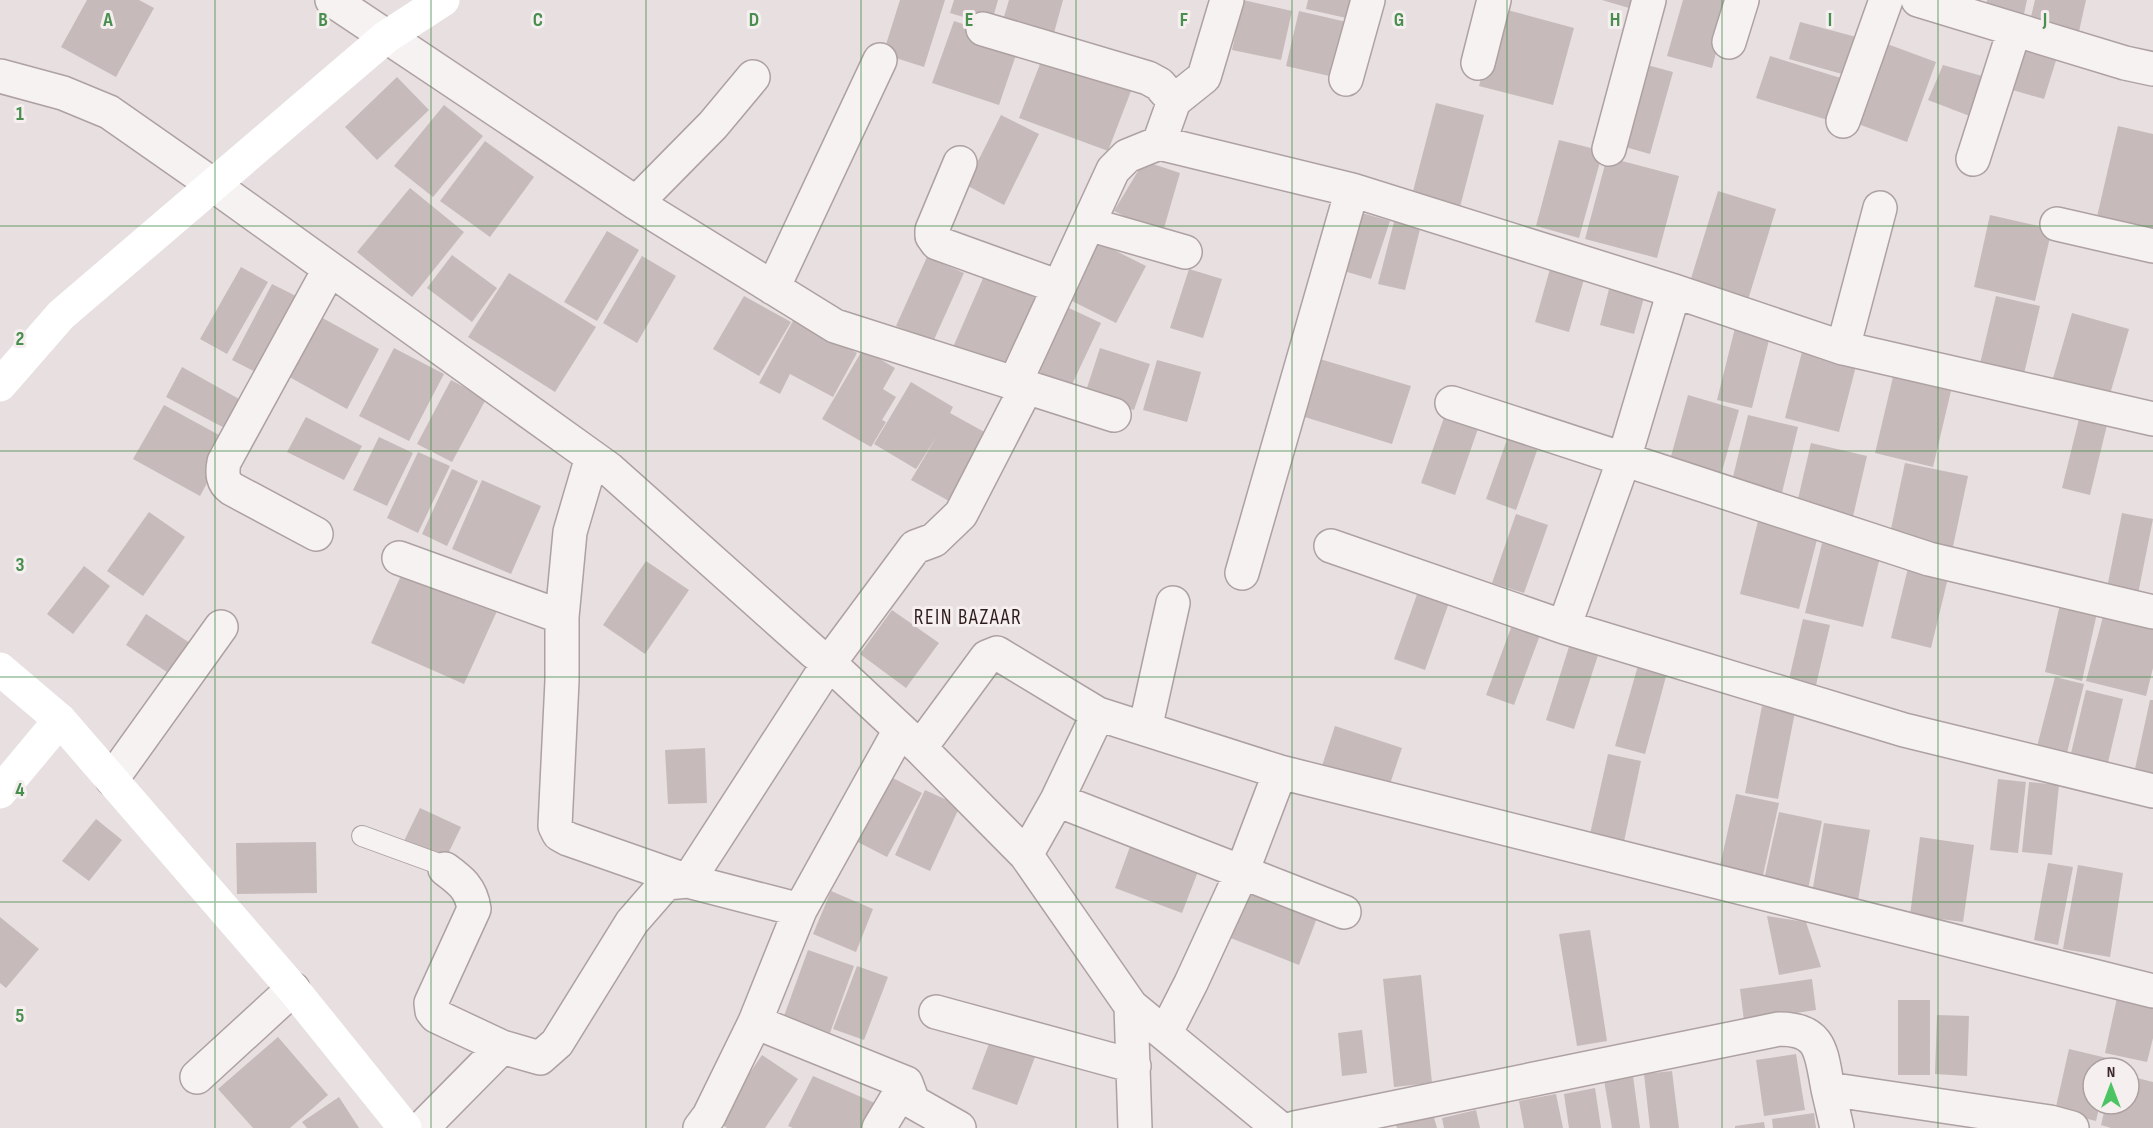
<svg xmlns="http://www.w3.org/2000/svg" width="2153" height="1128" viewBox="0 0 2153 1128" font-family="'Sofia Sans Condensed',sans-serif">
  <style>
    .building { fill: #c7baba }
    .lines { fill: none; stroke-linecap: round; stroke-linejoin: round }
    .lane-casing { stroke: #aea1a2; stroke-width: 22 }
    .street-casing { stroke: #aea1a2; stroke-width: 36 }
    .lane { stroke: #f6f2f2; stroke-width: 20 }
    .street { stroke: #f6f2f2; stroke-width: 33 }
    .secondary { stroke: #fff; stroke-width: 33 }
    .grid { fill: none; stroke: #488e4f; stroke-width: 1.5; stroke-opacity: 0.55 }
    .labels { text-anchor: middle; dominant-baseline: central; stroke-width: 6; stroke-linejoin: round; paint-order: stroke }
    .neighbourhood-label { font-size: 21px; letter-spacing: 1.5px; fill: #2e1c1c; stroke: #f5efef }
    .grid-label { font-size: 20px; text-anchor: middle; font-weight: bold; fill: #488e4f; stroke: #f5efef; stroke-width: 6; stroke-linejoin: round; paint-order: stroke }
  </style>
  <rect width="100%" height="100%" fill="#e7dfe0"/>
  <path class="building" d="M87,0H139L154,8L116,77L61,47Z
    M900,0H945L924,67L883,54Z
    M954,0H998L991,25L950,13Z
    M1009,0H1063L1051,44L1000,30Z
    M1243,0L1292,11L1281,60L1232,50Z
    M1308,0H1356L1351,19L1306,9Z
    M1602,0H1631L1629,8Z
    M1683,0H1730L1712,68L1667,56Z
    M1987,0H2027L2022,23L1984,14Z
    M2035,0H2086L2078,36L2029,25Z
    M1500,8L1574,28L1553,105L1479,86Z
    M1299,11L1351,23L1338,78L1286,66Z
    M954,21L1020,43L999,105L932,83Z
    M1800,22L1860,38L1849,76L1789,59Z
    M1879,41L1936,62L1907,142L1850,121Z
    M2016,42L2058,54L2044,99L2002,87Z
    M1770,56L1847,80L1834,122L1756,98Z
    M1042,59L1131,91L1108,151L1019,118Z
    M1640,63L1673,72L1650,154L1618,145Z
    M1943,65L1993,79L1980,120L1928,100Z
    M397,77L429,110L377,160L345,127Z
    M1436,103L1484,115L1460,207L1412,195Z
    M444,105L483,136L433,197L394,166Z
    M1001,115L1039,134L1004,205L966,185Z
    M2118,126L2153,134V234L2096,221Z
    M1559,140L1603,151L1579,238L1536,226Z
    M485,141L534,177L490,237L440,201Z
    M1607,157L1679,176L1657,258L1585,239Z
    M1144,161L1180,173L1162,235L1114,211Z
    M410,188L464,232L412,297L357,252Z
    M1718,191L1776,209L1747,303L1689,285Z
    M1355,211L1390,221L1371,279L1337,269Z
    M1990,215L2052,229L2035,301L1974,287Z
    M1395,218L1421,225L1405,290L1378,284Z
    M607,231L639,250L597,321L564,302Z
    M1096,241L1146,266L1116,323L1066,298Z
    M452,255L497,288L472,322L427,288Z
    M642,256L676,276L637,343L603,323Z
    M927,257L964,273L933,342L896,326Z
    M1552,262L1586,272L1569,332L1535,322Z
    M241,267L268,282L227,354L200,339Z
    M1189,269L1222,279L1203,338L1170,328Z
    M509,273L596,327L555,392L468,337Z
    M984,276L1038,299L1004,377L950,354Z
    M272,284L306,301L265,377L232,360Z
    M1610,285L1645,294L1634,334L1600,325Z
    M744,296L791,322L759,376L713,349Z
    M1996,296L2040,306L2023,378L1979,368Z
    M1054,301L1101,323L1068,393L1020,371Z
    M2072,313L2129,329L2108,401L2051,385Z
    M317,315L379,349L347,409L284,374Z
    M794,319L857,353L833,397L790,374L780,394L759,383Z
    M1735,328L1770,336L1752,408L1717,400Z
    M394,348L444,374L409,441L359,416Z
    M1100,348L1150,364L1134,410L1085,394Z
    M1803,348L1857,362L1839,432L1785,418Z
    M863,349L895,368L883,389L896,397L882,420L886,422L871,447L822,419Z
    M1313,357L1411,386L1392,444L1295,414Z
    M1157,360L1201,372L1187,422L1143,410Z
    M182,367L248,404L232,432L166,397Z
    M1893,377L1951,391L1933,467L1875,453Z
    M451,380L486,399L452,462L417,444Z
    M911,382L953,407L950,413L988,434L949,501L911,480L937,436L916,469L874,444Z
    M1688,395L1739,410L1719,482L1668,467Z
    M164,405L230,441L200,496L133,459Z
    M1447,409L1481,420L1455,495L1421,483Z
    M1748,415L1798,427L1780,501L1730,489Z
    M306,417L362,446L344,480L287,452Z
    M2079,419L2107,425L2090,495L2062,488Z
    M1509,434L1539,445L1516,510L1486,499Z
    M379,437L413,453L387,506L353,490Z
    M1811,443L1867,456L1851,525L1795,512Z
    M418,452L450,466L418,533L387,518Z
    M1905,463L1968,476L1951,556L1888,543Z
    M452,469L478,481L447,546L422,534Z
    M482,480L541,506L511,574L452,549Z
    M149,512L185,537L143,596L107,571Z
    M2122,513L2153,519L2138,594L2107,588Z
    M1516,514L1548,525L1524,593L1492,583Z
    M1758,521L1818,536L1799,609L1740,594Z
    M1822,543L1880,557L1863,627L1805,613Z
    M646,561L689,590L645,654L603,625Z
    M84,566L110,586L73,634L47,614Z
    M1908,568L1948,578L1931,648L1891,638Z
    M403,571L497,611L464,684L371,643Z
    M1420,586L1451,597L1425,670L1394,659Z
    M2060,604L2097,613L2082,681L2045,672Z
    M2105,609L2153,621V668L2146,696L2086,681Z
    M892,610L939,643L906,688L860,654Z
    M146,614L193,645L173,676L126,645Z
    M1515,617L1543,627L1514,705L1486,695Z
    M1803,619L1830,625L1813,698L1786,692Z
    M1572,637L1601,646L1574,729L1546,720Z
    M1639,662L1668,669L1645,754L1615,746Z
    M2055,677L2084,684L2064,765L2034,758Z
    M2086,690L2123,699L2105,775L2068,766Z
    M2150,700H2153V782L2133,778Z
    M1762,706L1795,712L1778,799L1745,793Z
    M1335,726L1402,748L1388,790L1321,769Z
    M705,748L707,803L668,804L665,750Z
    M1608,754L1641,761L1622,851L1588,843Z
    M887,775L922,793L887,857L852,839Z
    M1998,779L2026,782L2018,853L1990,850Z
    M2029,782L2059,785L2052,855L2022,852Z
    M925,790L960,806L930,871L895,855Z
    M1736,794L1779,803L1761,884L1718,875Z
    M420,808L461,827L444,862L403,843Z
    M1779,812L1822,821L1808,889L1764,880Z
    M96,819L122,840L89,881L62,861Z
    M1824,823L1870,830L1857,906L1811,899Z
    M1920,837L1974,845L1963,922L1910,915Z
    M316,842L317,893L237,894L236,843Z
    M1131,844L1199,869L1182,913L1115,888Z
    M2048,863L2073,867L2058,945L2034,940Z
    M2078,865L2123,873L2110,957L2063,949Z
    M1247,890L1317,918L1299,965L1228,937Z
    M831,891L873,909L856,952L813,934Z
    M1767,916L1806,922L1821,967L1779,975Z
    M0,917L39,949L6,988L0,983Z
    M1590,930L1607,1041L1577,1046L1559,934Z
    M808,950L854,966L830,1033L784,1016Z
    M857,966L888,977L864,1040L833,1029Z
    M1421,975L1432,1083L1394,1087L1383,979Z
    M1812,979L1816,1010L1744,1021L1740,989Z
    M2117,998L2153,1006V1038L2147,1062L2105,1053Z
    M1898,1000H1930V1075H1898Z
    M1937,1015L1969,1016L1967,1076L1935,1074Z
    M1362,1030L1367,1073L1342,1076L1338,1033Z
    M993,1033L1038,1049L1017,1105L972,1089Z
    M278,1037L328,1095L290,1128H253L218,1089Z
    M2069,1049L2111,1059L2109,1068H2093V1104H2100L2096,1121L2055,1111Z
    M1796,1054L1805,1110L1764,1116L1756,1060Z
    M762,1055L798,1079L765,1128H727L717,1121Z
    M1672,1071L1679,1128H1650L1644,1074Z
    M813,1076L884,1107L874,1128H793L788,1126Z
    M1633,1076L1640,1128H1612L1604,1080Z
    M2129,1076L2153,1082V1128H2111L2101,1125L2106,1104H2129Z
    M1595,1088L1601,1128H1569L1564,1094Z
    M1556,1094L1563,1128H1524L1519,1101Z
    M339,1097L359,1128H307L302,1122Z
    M1476,1110L1480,1128H1444L1442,1118Z
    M1814,1113L1816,1128H1773L1772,1119Z
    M1433,1114L1437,1128H1397L1396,1125Z
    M1764,1122L1765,1128H1735V1126Z"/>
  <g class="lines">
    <g class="lane-casing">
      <path id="lane" d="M362,836L439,864L445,869"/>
    </g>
    <g class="street-casing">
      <path id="street" d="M332,0L636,203L835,326L1114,415
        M1918,0L2125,63L2153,69
        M983,29L1148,78L1159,84L1174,101L1159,143
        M1729,42L1742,0
        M1478,63L1494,0
        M0,76L63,93L109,112L212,184L609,469L814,652L829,663L920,748L1026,855L1131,1006L1279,1128
        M1346,79L1368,0
        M1174,101L1204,77L1227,0
        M1843,121L1886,0
        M1609,149L1649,0
        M1973,159L2014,31
        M960,163L932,230V236L937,243L1059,287
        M636,203L713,125L753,77
        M1088,224L1185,252
        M2057,224L2153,246
        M773,288L880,60
        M1843,348L1880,208
        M1014,385L1113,170L1127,156L1159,143L1352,190L1674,291L1843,348L2153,419
        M1452,403L1929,559L2153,612
        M592,457L570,532L562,617V681L555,826L559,834L568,839L688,881L829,663L915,547L934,540L961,514L1026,388
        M316,534L232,489C222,482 222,473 224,462L329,270
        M1331,546L1564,627L1904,730L2153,791
        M399,558L562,617
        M1242,573L1352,190
        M1564,627L1624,459L1674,291
        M1145,729L1173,603
        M920,748L987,657L997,653L1098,714
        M112,779L221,627
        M1057,800L1344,912
        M1026,855L1057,800L1098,714L1280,772L2153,991
        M445,869C460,880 471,888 474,909L431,1003L432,1011L436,1016L502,1047
        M1131,1006L1135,1128
        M936,1012L1134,1066
        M755,1022L906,1083L913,1102L959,1128
        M1165,1034L1191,983L1242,872L1280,772
        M197,1077L293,989
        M1828,1089L1837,1128
        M422,1128L502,1047L540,1058L557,1043L632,922L666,883L688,881L800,910
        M700,1128L709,1116L755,1022L800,910L900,730
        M879,1128L906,1083
        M1295,1128L1779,1029C1823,1029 1821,1054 1828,1089L2050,1122L2072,1128"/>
    </g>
    <use href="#lane" class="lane"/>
    <use href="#street" class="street"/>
    <path class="secondary" d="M0,385L61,315L386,37L443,0
      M0,669L60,720L293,989L405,1128
      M0,792L60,720"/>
  </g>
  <path class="grid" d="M215,0V1128M431,0V1128M646,0V1128M861,0V1128M1076,0V1128M1292,0V1128M1507,0V1128M1722,0V1128M1938,0V1128M0,226H2153M0,451H2153M0,677H2153M0,902H2153"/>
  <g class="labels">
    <g class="neighbourhood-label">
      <text x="968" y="617">REIN BAZAAR</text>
    </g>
  </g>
  <g class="grid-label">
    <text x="108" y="26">A</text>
    <text x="323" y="26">B</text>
    <text x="538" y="26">C</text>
    <text x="754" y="26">D</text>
    <text x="969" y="26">E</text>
    <text x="1184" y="26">F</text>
    <text x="1399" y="26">G</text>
    <text x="1615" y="26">H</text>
    <text x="1830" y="26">I</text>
    <text x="2045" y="26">J</text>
    <text x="20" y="120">1</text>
    <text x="20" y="345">2</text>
    <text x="20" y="571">3</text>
    <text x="20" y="796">4</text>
    <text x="20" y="1022">5</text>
  </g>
  <g transform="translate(2111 1086)"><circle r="28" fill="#f5efef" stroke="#aca0a0" stroke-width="1.5"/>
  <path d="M0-4.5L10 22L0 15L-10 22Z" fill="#4dc463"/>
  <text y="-9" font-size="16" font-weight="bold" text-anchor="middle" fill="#3e292a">N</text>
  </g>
</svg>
